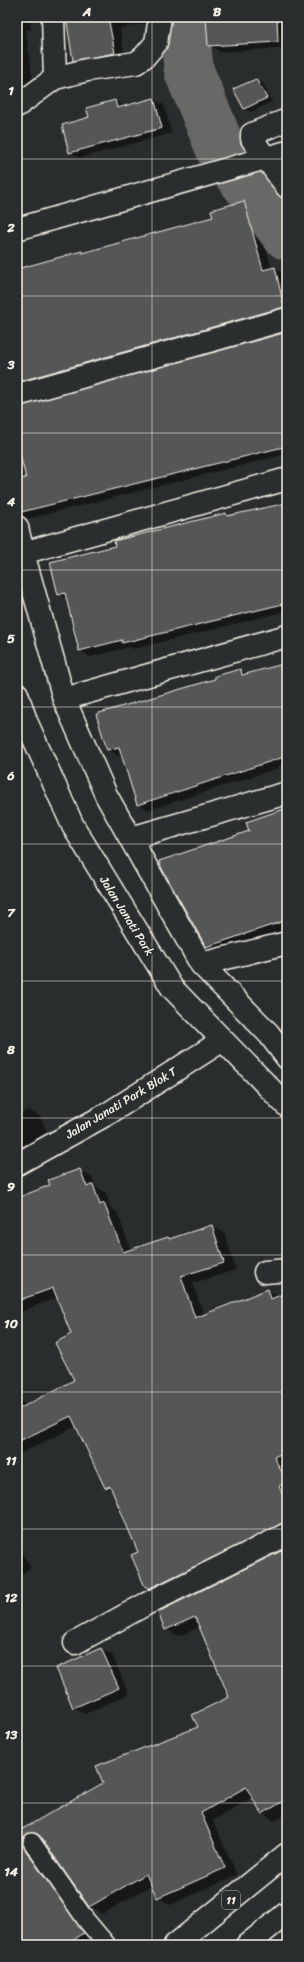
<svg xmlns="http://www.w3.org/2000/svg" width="304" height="1962" viewBox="0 0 304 1962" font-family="Sriracha,sans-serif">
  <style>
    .shadow { fill: #0007 }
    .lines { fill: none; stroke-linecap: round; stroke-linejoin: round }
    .river { stroke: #676866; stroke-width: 50 }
    .building { fill: #555756; stroke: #f4f1e8 }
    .lane-casing { stroke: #f4f1e8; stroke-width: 20 }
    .street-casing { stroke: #f4f1e8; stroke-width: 25 }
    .highway-casing { stroke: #f4f1e8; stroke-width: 25 }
    .lane { stroke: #2a2d2e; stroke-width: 17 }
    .street { stroke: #2a2d2e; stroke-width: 22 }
    .highway { stroke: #2a2d2e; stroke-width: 22 }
    .grid { fill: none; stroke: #f4f1e8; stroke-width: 1; stroke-opacity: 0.55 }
    .labels { text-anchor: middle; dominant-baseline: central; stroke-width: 3; stroke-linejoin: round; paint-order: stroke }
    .shield { fill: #2a2d2e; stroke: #b7b6b0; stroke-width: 1 }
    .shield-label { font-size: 11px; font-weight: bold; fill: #f4f1e8 }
    .street-label { font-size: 12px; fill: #f4f1e8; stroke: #2a2d2e }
    .neatline { fill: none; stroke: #f4f1e8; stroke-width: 1.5 }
    .grid-label { font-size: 13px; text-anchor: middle; font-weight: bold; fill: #f4f1e8 }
  </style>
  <rect width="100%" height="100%" fill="#2a2d2e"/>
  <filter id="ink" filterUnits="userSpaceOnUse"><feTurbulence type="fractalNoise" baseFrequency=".025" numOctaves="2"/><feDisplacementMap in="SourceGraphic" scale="8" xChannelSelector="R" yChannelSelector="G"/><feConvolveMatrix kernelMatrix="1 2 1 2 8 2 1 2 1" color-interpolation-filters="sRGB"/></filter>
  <g filter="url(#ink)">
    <path class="shadow" d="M17,17H30L31,29L26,30L34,91L17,94Z
      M66,17H148L149,23L120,28L125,59L84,66L73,60Z
      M208,17H287V48L220,52L209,45Z
      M256,80L263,83L272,102L251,112L244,109Z
      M154,99L164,105L172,133L80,158L70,152L90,118L115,101L125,106Z
      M244,202L255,208L272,269L275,268L286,274L287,315L17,396V285L81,252L84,254L215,218Z
      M287,333V454L27,519L17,513V481L27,478L17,438V408Z
      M287,502V611L134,649L130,647L90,657L79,650L68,600L59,594L116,546L226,514L230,516Z
      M287,664V763L279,766V768L149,810L138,804L122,755L118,756L107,749L216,680L240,670L248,675Z
      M287,809V929L218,953L206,946L251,831Z
      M29,1110L40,1116L51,1141L17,1157V1115Z
      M80,1170L92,1177L96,1187L105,1192L111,1208L117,1212L131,1250L168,1238L171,1239L212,1226L225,1234L236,1270L193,1283L204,1316L268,1290L279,1296L287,1293V1533L161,1596L146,1586L140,1553L114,1492L106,1487L77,1426L17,1455V1390L25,1407L75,1381L72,1335L58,1297L20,1312L17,1310V1199L52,1186Z
      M17,1542L31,1568L17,1576Z
      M287,1549V1814L275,1821L262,1813L253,1797L213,1821L237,1875L170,1905L158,1897L152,1885L102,1914L90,1906L43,1839L39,1841L95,1941L89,1945H17V1828L22,1831L200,1728L230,1698L200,1627L179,1636L166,1629Z
      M101,1649L112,1655L129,1694L85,1714L74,1707Z"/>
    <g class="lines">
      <path class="river" d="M183,17L189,71L222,152L287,235"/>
    </g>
    <path class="building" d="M66,17H108L115,53L73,61Z
      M206,17H277L278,42L208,46Z
      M256,79L267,98L244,109L233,89Z
      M154,98L162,128L69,153L62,125L89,117L86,108L115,100L117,108Z
      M244,201L263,270L275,267L284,307L17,382V269L82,251V253L213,217L211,210Z
      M287,332V446L17,513V480L26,478L17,442V407Z
      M287,503V603L122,643V640L79,651L65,593L58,595L50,562L115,546L114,541L226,513L227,516Z
      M287,663V756L137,805L119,747L107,750L96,714L215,679V676L241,669L242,675Z
      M287,808V920L206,947L162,869L159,861L249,831L246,822Z
      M80,1169L87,1187L93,1184L100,1205L104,1203L123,1252L168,1237L169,1239L212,1225L224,1263L181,1276L195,1318L268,1289L271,1299L287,1292V1451L274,1457L287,1482L279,1486L287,1506V1522L148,1589L147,1586L145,1587L131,1555L138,1552L110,1486L105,1488L71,1416L17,1442V1410L74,1380L55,1343L71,1334L53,1288L17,1301V1198L50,1185L48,1180Z
      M287,1548V1799L262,1814L246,1787L201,1813L225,1868L157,1898L146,1874L89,1907L40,1836L36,1833L27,1834L23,1838L24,1848L84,1933L66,1945H17V1832L103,1783L96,1766L198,1727L192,1715L229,1697L195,1617L165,1630L158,1612Z
      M101,1648L119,1688L73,1708L56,1668Z"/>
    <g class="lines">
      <g class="lane-casing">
        <path id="lane" d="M32,1842L86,1920L107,1945"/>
      </g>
      <g class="street-casing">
        <path id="street" d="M53,17L55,78
          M17,106L55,78L87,70L136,63L144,57L156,43L160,17
          M287,120L252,134V139L287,187
          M17,229L287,152
          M17,395L287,319
          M17,527L23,553L64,699L106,795L201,964L269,1034L287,1058
          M23,553L287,479
          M17,694L26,721L73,826L172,988L287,1106
          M64,699L287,636
          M131,838L287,793
          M201,964L287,943
          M17,1164L109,1113L223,1040
          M265,1272L287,1270
          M75,1643L146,1604L287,1534"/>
      </g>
      <g class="highway-casing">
        <path id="highway" d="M175,1945L287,1854
          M247,1945L287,1913"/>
      </g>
      <use href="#lane" class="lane"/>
      <use href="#street" class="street"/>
      <use href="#highway" class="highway"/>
    </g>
  </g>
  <path class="grid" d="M152,17V1945M17,159H287M17,296H287M17,433H287M17,570H287M17,707H287M17,844H287M17,981H287M17,1118H287M17,1255H287M17,1392H287M17,1529H287M17,1666H287M17,1803H287"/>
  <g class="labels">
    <rect class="shield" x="222" y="1891" width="18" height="18" rx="3"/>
    <g class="shield-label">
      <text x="231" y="1900">11</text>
    </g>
    <g class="street-label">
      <text transform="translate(127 916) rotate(58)">Jalan Janati Park</text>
      <text transform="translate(121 1103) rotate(-31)">Jalan Janati Park Blok T</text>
    </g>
  </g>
  <rect width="304" height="1962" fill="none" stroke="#2a2d2e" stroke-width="44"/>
  <rect x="22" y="22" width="260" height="1918" class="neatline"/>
  <g class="grid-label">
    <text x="87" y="16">A</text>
    <text x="217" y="16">B</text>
    <text x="11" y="95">1</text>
    <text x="11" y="232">2</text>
    <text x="11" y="369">3</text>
    <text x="11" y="506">4</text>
    <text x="11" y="643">5</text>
    <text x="11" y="780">6</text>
    <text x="11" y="917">7</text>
    <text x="11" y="1054">8</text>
    <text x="11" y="1191">9</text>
    <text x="11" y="1328">10</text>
    <text x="11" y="1465">11</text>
    <text x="11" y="1602">12</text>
    <text x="11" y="1739">13</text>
    <text x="11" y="1876">14</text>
  </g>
</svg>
